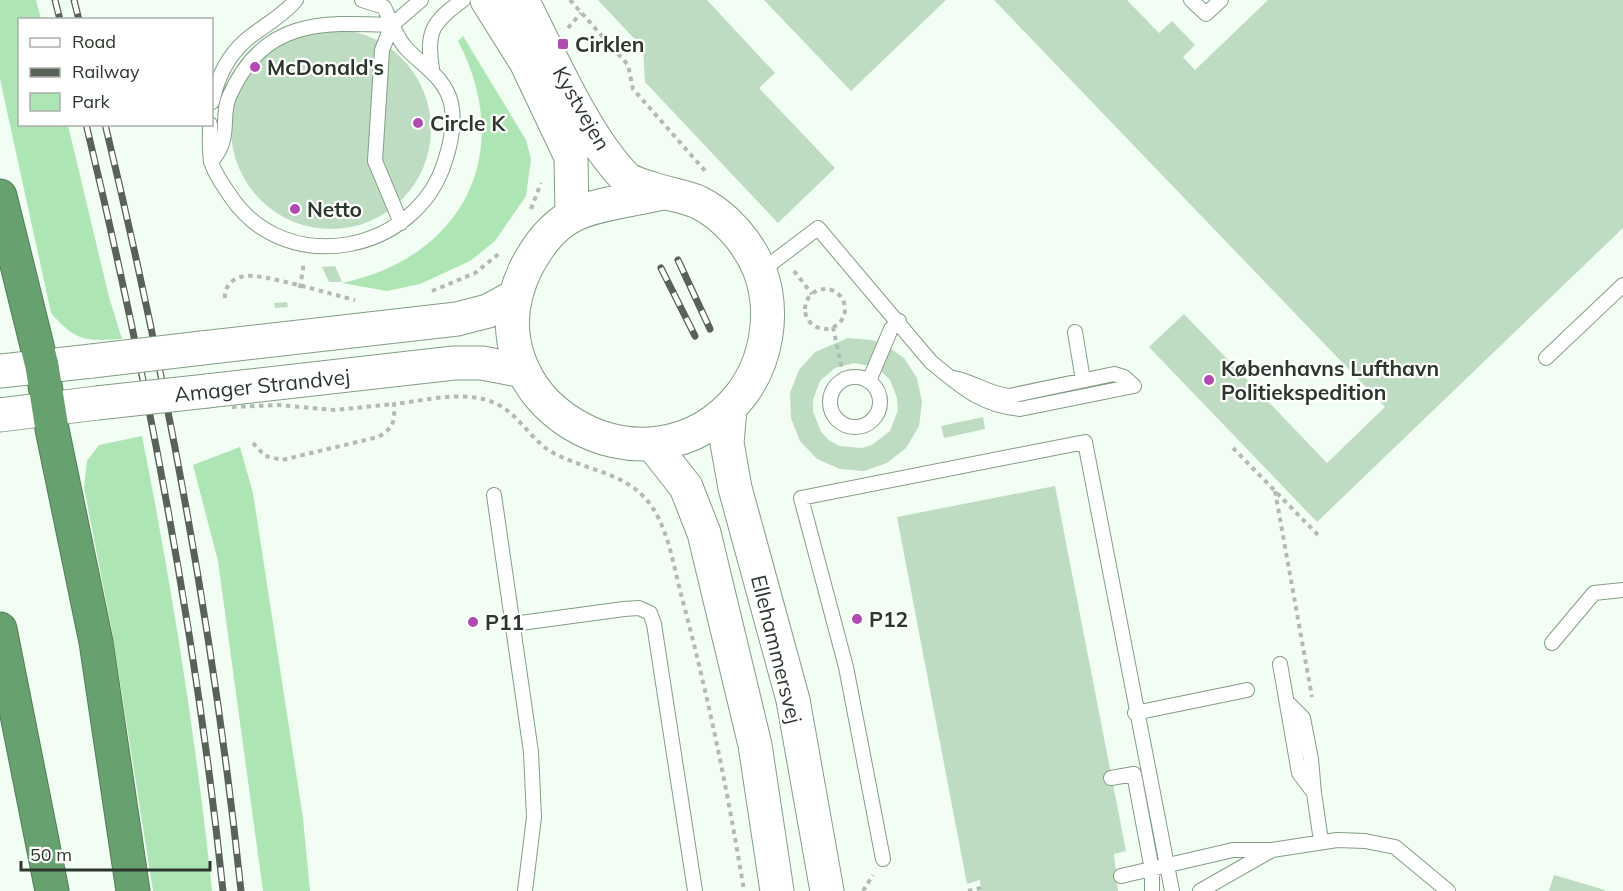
<svg xmlns="http://www.w3.org/2000/svg" width="1623" height="891" viewBox="0 0 1623 891" font-family="Mulish,sans-serif">
  <style>
    .green { fill: #aee5b4 }
    .building { fill: #bedcc1; fill-rule: evenodd }
    .lines { fill: none; stroke-linecap: round; stroke-linejoin: round }
    .lane-casing { stroke: #829e85; stroke-width: 16 }
    .secondary-casing { stroke: #829e85; stroke-width: 35 }
    .highway-casing { stroke: #527c58; stroke-width: 35 }
    .path { stroke: #b0bcb1; stroke-width: 4; stroke-dasharray: 4.5 4.5; stroke-linecap: butt }
    .lane { stroke: #fff; stroke-width: 14 }
    .secondary { stroke: #fff; stroke-width: 33 }
    .highway { stroke: #67a16f; stroke-width: 33 }
    .rail-casing { stroke: #576258; stroke-width: 7 }
    .rail { stroke: #fff; stroke-width: 4.5; stroke-dasharray: 14; stroke-linecap: butt }
    .secondary-bridge-casing { stroke: #829e85; stroke-width: 35; stroke-linecap: butt }
    .path-bridge { stroke: #b0bcb1; stroke-width: 4; stroke-dasharray: 4.5 4.5; stroke-linecap: butt }
    .secondary-bridge { stroke: #fff; stroke-width: 33 }
    .poi-dot { fill: #b04bb0; stroke: #fff; stroke-width: 2 }
    .labels { text-anchor: middle; dominant-baseline: central; stroke-width: 4.5; stroke-linejoin: round; paint-order: stroke }
    .poi-label { font-size: 21px; font-weight: bold; fill: #2c372d; stroke: #fff; text-anchor: start }
    .street-label { font-size: 21px; fill: #2c372d; stroke: #fff }
  </style>
  <rect width="100%" height="100%" fill="#f2fef3"/>
  <path class="green" d="M0,0H36L41,19L20,20V124L68,125L109,297L122,339C86,341 76,342 51,313L0,79Z
    M463,36L526,140L531,159L526,196L495,241L470,261L420,284L387,291L342,283C464,257 516,152 458,41Z
    M142,436C172,587 196,738 212,891H153L112,631L84,488L87,461L99,445Z
    M240,447L253,493L303,818L310,891H263L218,561L193,465Z"/>
  <path class="building" d="M598,0H707L775,73L759,88L835,168L778,223L645,82L643,48Z
    M764,0H946L851,91Z
    M994,0H1127L1159,33L1172,21L1195,45L1183,57L1195,70L1268,0H1623V228L1317,522L1149,347L1184,314L1327,463L1385,407Z
    M231 129a100 100 0 1 1 200 0a100 100 0 1 1-200 0Z
    M335,266L342,282H329L322,267Z
    M287,302L288,307L275,308L274,303Z
    M848,338L872,340L884,344L904,358L917,378L922,402L919,426L906,448L887,463L864,471L840,469L817,459L800,441L791,418L790,393L799,370L815,352ZM854,363L874,367L883,373L890,380L897,398L898,410L890,431L872,445L862,448L839,446L829,440L821,432L813,411V400L820,381L835,368Z
    M983,417L985,429L944,438L941,426Z
    M1055,486L1126,851L1114,854L1118,891H981L980,880L967,884L897,517Z
    M1554,875L1605,890V891H1549Z"/>
  <g class="lines">
    <g class="lane-casing">
      <path id="lane" d="M1191,0L1206,14L1221,0
        M432,69C426,32 432,22 463,0
        M212,102C217,79 228,56 245,41C262,26 281,18 296,0
        M210,124C210,136 209,150 211,161C214,174 224,186 231,197C287,279 417,253 445,161C451,143 455,121 451,103C445,77 421,65 405,47C396,36 390,20 384,7L362,0
        M211,162C215,157 219,152 221,146C228,131 222,113 229,97C263,19 320,22 392,25
        M401,223L375,161L382,50L392,25L421,0
        M760,272L818,228L931,362C961,386 980,405 1020,409L1134,386
        M1075,332L1083,380
        M1546,358L1623,285
        M830 402a25 25 0 1 1 50 0a25 25 0 1 1-50 0Z
        M954,378C974,382 989,394 1009,396L1114,374L1124,377L1134,386
        M869,381L891,329L899,321
        M494,495L531,752L534,817L525,891
        M513,624L624,609L639,608L650,613L654,624L695,891
        M1552,643L1594,593L1623,590
        M1280,664L1299,773L1314,793L1321,841
        M1289,704L1303,718L1311,759L1314,793
        M1135,713L1247,690
        M1111,778L1134,774L1152,870V891
        M883,859L846,667L801,498L1085,442L1172,891
        M1121,876L1233,850H1269
        M1200,891L1272,850L1337,840L1365,841L1395,847L1448,891"/>
    </g>
    <g class="secondary-casing">
      <path id="secondary" d="M487,0L526,62L571,157L572,215
        M522,0C550,54 583,133 624,176C630,183 644,186 653,189C667,194 684,196 698,202C725,215 749,243 760,271C775,312 767,361 741,395C648,512 459,400 527,266C538,246 551,227 572,216C593,204 638,199 663,193
        M202,348L457,319L488,311L514,297
        M0,371L92,361
        M207,391L454,363H482L524,371
        M730,409L727,443L735,488L793,700L827,891
        M0,415L97,403
        M653,445L686,487L704,533L755,745L777,891"/>
    </g>
    <g class="highway-casing">
      <path id="highway" d="M0,196L42,366L52,429L96,642L133,891
        M0,629L52,891"/>
    </g>
    <path class="path" d="M570,0L628,65L633,89L707,173
      M568,28L581,13
      M531,209L541,183
      M794,271L812,294
      M300,288L304,262
      M805 309a20 20 0 1 1 40 0a20 20 0 1 1-40 0Z
      M432,291L475,273L501,252
      M225,298C224,286 233,278 245,276C261,273 334,295 355,300
      M833,327L844,379
      M253,443L265,456L282,460L378,437C394,428 395,421 394,404C431,400 476,386 508,411C522,422 532,438 547,449C577,469 619,470 644,497C668,522 673,565 682,598C708,695 728,792 744,891
      M1233,448L1321,538
      M1275,491L1312,697
      M863,891L873,875
      M968,891L981,888"/>
    <use href="#lane" class="lane"/>
    <use href="#secondary" class="secondary"/>
    <use href="#highway" class="highway"/>
    <g class="rail-casing">
      <path id="rail" d="M55,0L60,20
        M74,0L79,20
        M86,124C147,377 196,632 223,891
        M105,124C166,377 214,632 241,891
        M678,260L710,329
        M661,268L695,336"/>
    </g>
    <use href="#rail" class="rail"/>
    <g class="secondary-bridge-casing">
      <path id="secondary-bridge" d="M92,361L202,348
        M97,403L207,391"/>
    </g>
    <path class="path-bridge" d="M232,407L278,405L335,410L394,404"/>
    <use href="#secondary-bridge" class="secondary-bridge"/>
  </g>
  <g class="poi-dot">
    <rect x="557" y="38" width="12" height="12" rx="3"/>
    <circle cx="255" cy="67" r="6"/>
    <circle cx="418" cy="123" r="6"/>
    <circle cx="295" cy="209" r="6"/>
    <circle cx="1209" cy="380" r="6"/>
    <circle cx="857" cy="619" r="6"/>
    <circle cx="473" cy="622" r="6"/>
  </g>
  <g class="labels">
    <g class="poi-label">
      <text x="575" y="44">Cirklen</text>
      <text x="267" y="67">McDonald's</text>
      <text x="430" y="123">Circle K</text>
      <text x="307" y="209">Netto</text>
      <text x="1221" y="368">Københavns Lufthavn<tspan x="1221" dy="24">Politiekspedition</tspan></text>
      <text x="869" y="619">P12</text>
      <text x="485" y="622">P11</text>
    </g>
    <g class="street-label">
      <text transform="translate(582 108) rotate(60)">Kystvejen</text>
      <text transform="translate(262 385) rotate(-6)">Amager Strandvej</text>
      <text transform="translate(777 649) rotate(76)">Ellehammersvej</text>
    </g>
  </g>
  <rect x="18" y="18" width="195" height="108" fill="#ffffff" stroke="#abafab" stroke-width="1.5"/>
  <rect x="30" y="38" width="30" height="9" fill="#ffffff" stroke="#abafab" stroke-width="1.5"/>
  <text x="72" y="48" font-size="18" fill="#2c372d">Road</text>
  <rect x="30" y="68" width="30" height="9" fill="#576258" stroke="#abafab" stroke-width="1.5"/>
  <text x="72" y="78" font-size="18" fill="#2c372d">Railway</text>
  <rect x="30" y="93" width="30" height="18" fill="#aee5b4" stroke="#abafab" stroke-width="1.5"/>
  <text x="72" y="108" font-size="18" fill="#2c372d">Park</text>
  <path d="M21 861v9h189v-9" fill="none" stroke="#2c372d" stroke-width="3"/>
  <text x="30" y="861" font-size="18" fill="#2c372d" stroke="#ffffff" stroke-width="4.5" paint-order="stroke">50 m</text>
</svg>
